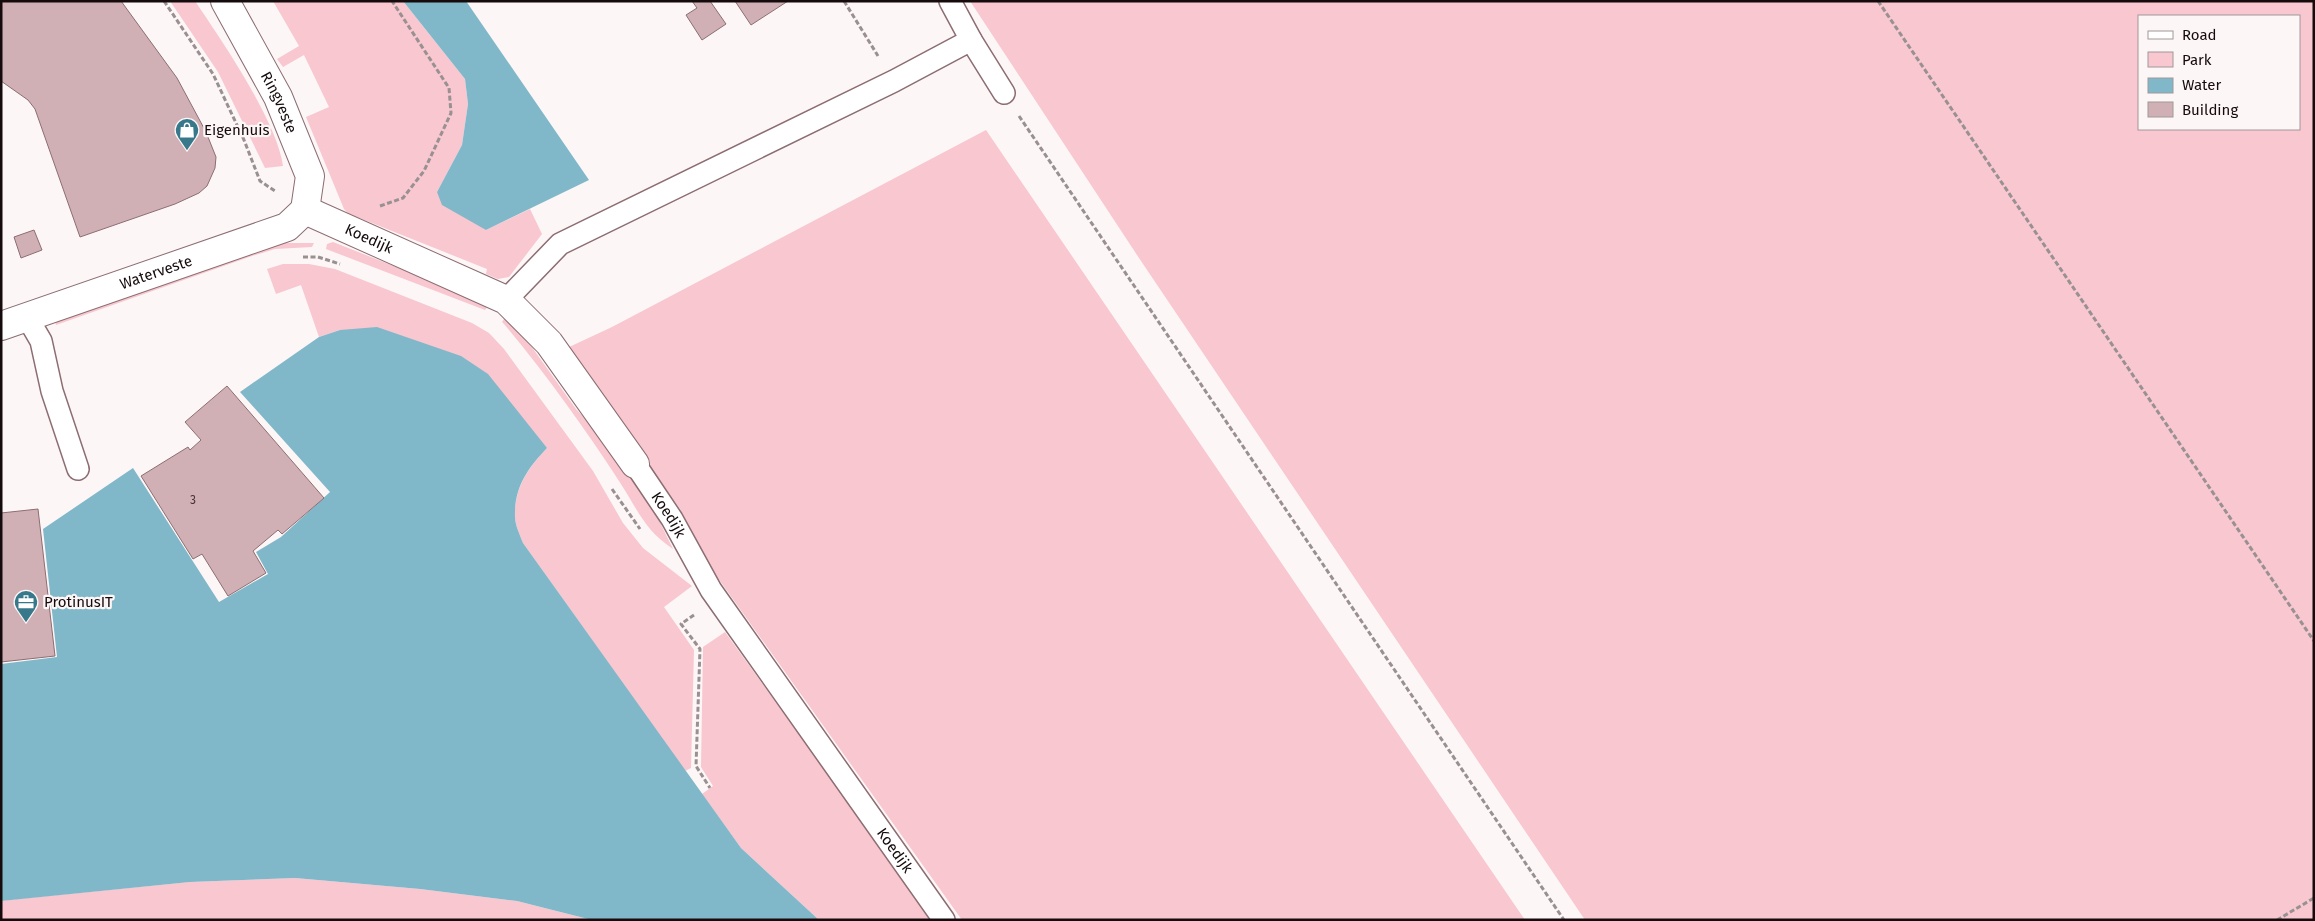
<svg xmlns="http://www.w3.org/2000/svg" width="2315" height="921" viewBox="0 0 2315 921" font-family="'Fira Sans',sans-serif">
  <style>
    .green { fill: #f8c7cf; fill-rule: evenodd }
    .water { fill: #80b8c9 }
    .building { fill: #d1b0b5; stroke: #8c6e72 }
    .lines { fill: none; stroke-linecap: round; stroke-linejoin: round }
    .lane-casing { stroke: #8b6d72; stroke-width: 24 }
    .street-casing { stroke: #8b6d72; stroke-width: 30 }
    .path { stroke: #999091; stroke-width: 3; stroke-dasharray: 5 2.5; stroke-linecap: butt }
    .lane { stroke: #fff; stroke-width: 21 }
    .street { stroke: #fff; stroke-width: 28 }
    .labels { text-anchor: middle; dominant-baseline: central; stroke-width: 4.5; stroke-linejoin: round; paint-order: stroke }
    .number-label { font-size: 12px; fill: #443436 }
    .street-label { font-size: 15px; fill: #150a0c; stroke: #fdf6f7 }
    .poi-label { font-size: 15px; fill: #150a0c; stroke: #fdf6f7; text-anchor: start }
  </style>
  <rect width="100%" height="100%" fill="#fdf6f7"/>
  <path class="green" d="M170,1H195C222,41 277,121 283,166L265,168L218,72Z
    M273,1H403L465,79L468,104L462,145L437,192L486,230L530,209L542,234L509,277L498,279L486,274L487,269L357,217L354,220L344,209L306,117L329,107L304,55L283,67L277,59L299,46Z
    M970,1H2314V920H1585L1139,258ZM2139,16H2299V129H2139Z
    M986,130L1525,920H962L715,574L680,509L625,435L567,348L612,327Z
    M333,242L490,304L485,310L326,249L327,244Z
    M283,243H314L312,247L275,249L252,256L56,325L55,321L257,249Z
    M283,264H309L335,269L472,323L489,333L504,349L593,471L623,523L643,548L692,586L664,607L694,650L691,768L685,771L523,543C520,535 515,525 515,517C514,488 528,468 547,448L340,330L319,337L301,285L276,294L267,269Z
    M506,316L519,329L576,409L611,447L644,490L673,549C644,530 637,508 619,481C584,427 545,373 504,324L502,322Z
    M725,632L933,920H819L741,848L702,794L713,786L701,767L703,647Z
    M295,878L420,889L517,901L592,920H1V901L17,899L190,882Z"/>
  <path class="water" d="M403,1H466L589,180L486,230L442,205L437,192L462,145L468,104L465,79Z
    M377,327L461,356L488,374L547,448C528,468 514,487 515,517C515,525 520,535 523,543L741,848L819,920H592L517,901L420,889L295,878L190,882L1,901V664L57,657L43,529L133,468L219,602L268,574L256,552L281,537L330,492L240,392L319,337L340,330Z"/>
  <path class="building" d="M1,1H121L177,78L206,132L216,157L215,168L207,186L199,193L175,204L80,237L35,109L28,100L1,81Z
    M692,1H710L726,24L702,40L686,15L697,8Z
    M735,1H788L751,25Z
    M34,230L42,250L21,258L14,237Z
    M227,386L324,498L282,534L278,530L253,551L266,573L228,596L202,554L193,559L141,476L188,447L190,450L201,440L185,422Z
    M38,509L55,656L1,662V513Z"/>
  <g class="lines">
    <g class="lane-casing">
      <g id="lane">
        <path d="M950,1L971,40"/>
        <path d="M506,300L560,244L894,81L971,40L1004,93"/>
        <path d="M27,317L41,341L52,391L78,469"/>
        <path id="s1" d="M635,464L672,519L711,590L944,920"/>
      </g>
    </g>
    <g class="street-casing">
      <g id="street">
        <path id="s2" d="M225,1L278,97L310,176L305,210"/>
        <path id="s3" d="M305,210L506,300L549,343L635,464"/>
        <path id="s4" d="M1,326L287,227L305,210"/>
      </g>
    </g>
    <path class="path" d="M164,1L213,74L244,140L260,181L275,191
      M844,1L878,56
      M1878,1L2314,641
      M1019,116L1564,920
      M380,206L403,198L424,171L451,113L449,88L392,1
      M303,257H318L340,264
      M612,489L640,529
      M694,615L681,624L700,649L696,766L710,788
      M2277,920L2314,898"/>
    <use href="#lane" class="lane"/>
    <use href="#street" class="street"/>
  </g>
  <defs>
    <g id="shop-pin" transform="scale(1.25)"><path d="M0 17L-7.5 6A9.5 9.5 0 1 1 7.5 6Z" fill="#37798b" stroke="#fdf6f7"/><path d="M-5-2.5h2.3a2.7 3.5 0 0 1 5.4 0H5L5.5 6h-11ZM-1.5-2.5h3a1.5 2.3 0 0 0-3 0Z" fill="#fff"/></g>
    <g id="office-pin" transform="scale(1.25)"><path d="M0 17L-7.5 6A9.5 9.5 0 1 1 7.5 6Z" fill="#37798b" stroke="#fdf6f7"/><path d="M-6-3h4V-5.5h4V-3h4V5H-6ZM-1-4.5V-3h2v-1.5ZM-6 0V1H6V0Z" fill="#fff"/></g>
  </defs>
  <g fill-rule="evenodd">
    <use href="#shop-pin" x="187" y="130"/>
    <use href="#office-pin" x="26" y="602"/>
  </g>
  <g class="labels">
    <g class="number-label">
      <text x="193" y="500">3</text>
    </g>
    <g class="street-label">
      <text stroke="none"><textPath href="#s2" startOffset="115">Ringveste</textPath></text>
      <text stroke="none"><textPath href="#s3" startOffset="70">Koedijk</textPath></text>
      <text stroke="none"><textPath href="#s4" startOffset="164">Waterveste</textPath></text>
      <text stroke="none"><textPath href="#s1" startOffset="61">Koedijk</textPath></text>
      <text stroke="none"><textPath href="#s1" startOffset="466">Koedijk</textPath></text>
    </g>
    <g class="poi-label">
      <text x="204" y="130">Eigenhuis</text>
      <text x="44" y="602">ProtinusIT</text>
    </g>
  </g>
  <rect width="2315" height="921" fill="none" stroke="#150a0c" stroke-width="5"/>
  <rect x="2138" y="15" width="162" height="115" fill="#fdf6f7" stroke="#a09899"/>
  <rect x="2148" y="31" width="25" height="8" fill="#ffffff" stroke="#a09899"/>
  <text x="2182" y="40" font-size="15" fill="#150a0c">Road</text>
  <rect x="2148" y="52" width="25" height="15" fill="#f8c7cf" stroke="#a09899"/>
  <text x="2182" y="65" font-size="15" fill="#150a0c">Park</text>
  <rect x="2148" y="78" width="25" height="15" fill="#80b8c9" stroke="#a09899"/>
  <text x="2182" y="90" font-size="15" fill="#150a0c">Water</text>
  <rect x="2148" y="102" width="25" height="15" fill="#d1b0b5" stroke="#a09899"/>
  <text x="2182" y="115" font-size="15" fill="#150a0c">Building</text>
</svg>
